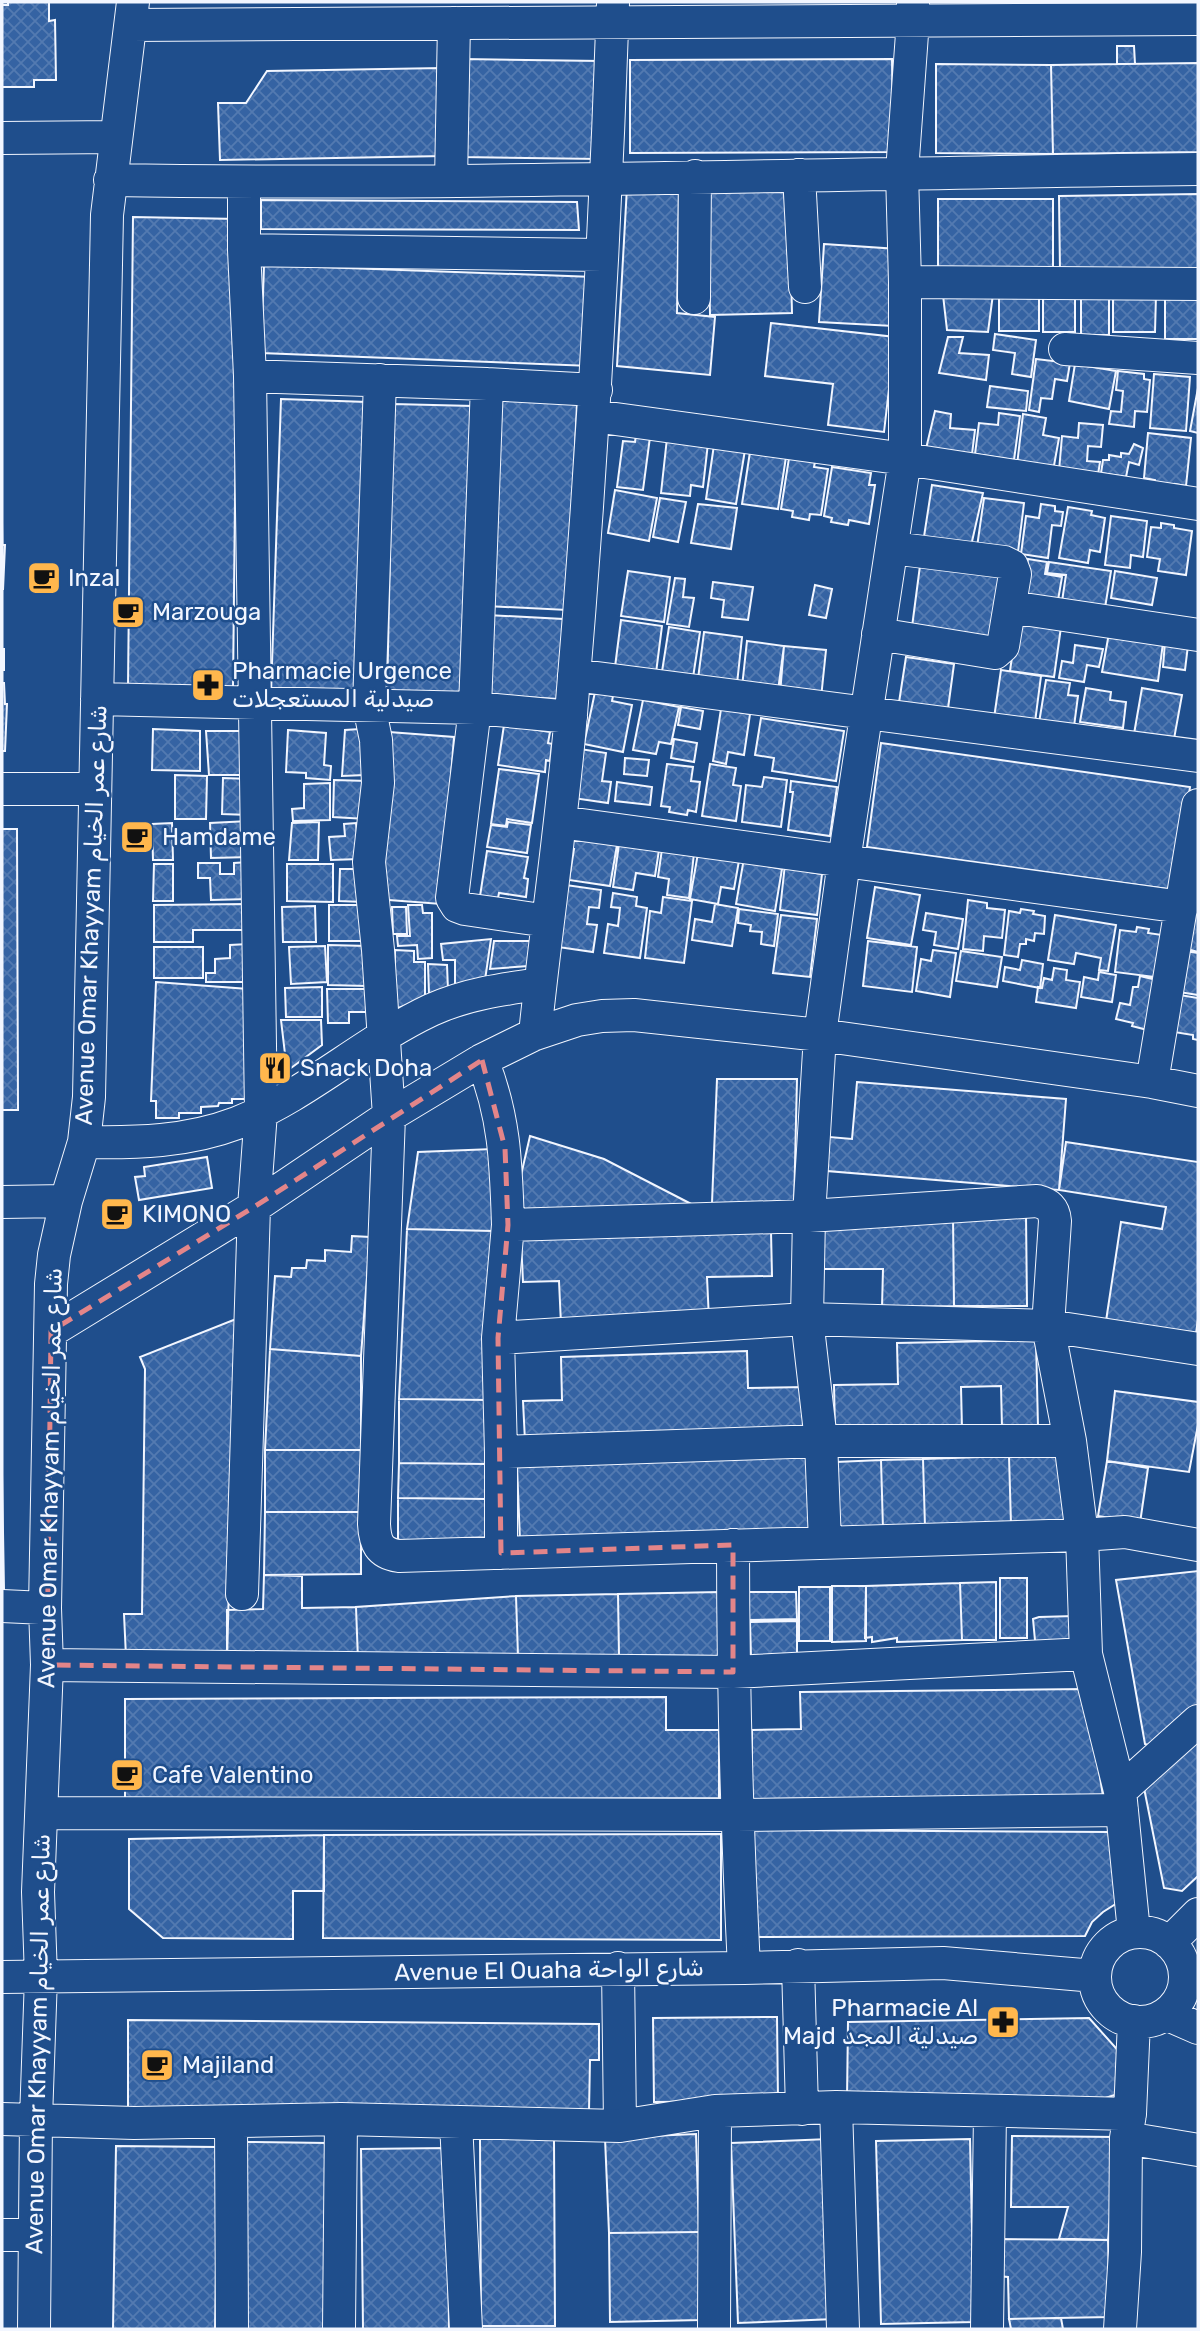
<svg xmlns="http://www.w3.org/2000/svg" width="1200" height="2331" viewBox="0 0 1200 2331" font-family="Rubik,'Noto Naskh Arabic',sans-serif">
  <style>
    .building { fill: url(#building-cross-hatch); stroke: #f2f6ff; stroke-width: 2 }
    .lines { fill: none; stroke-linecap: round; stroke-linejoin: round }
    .minor-casing { stroke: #f2f6ff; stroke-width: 34 }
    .minor { stroke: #1f4e8c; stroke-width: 32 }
    .marked { fill: none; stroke: #e38589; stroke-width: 5; stroke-dasharray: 14 9; stroke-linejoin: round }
    .labels { text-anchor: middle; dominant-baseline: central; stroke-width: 5; stroke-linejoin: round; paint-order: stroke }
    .poi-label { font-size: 24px; fill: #f2f6ff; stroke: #1f4e8c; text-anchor: start }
    .street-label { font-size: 24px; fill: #f2f6ff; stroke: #1f4e8c }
  </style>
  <defs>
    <pattern id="building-cross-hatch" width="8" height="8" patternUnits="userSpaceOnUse" patternTransform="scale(1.75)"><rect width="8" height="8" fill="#3563a3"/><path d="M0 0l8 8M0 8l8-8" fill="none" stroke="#537ab1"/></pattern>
  </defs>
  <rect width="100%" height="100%" fill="#1f4e8c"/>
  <path class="building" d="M8,2H49V21L55,20L56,80H34V87H2V5H8Z
    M1117,46H1134L1135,64H1117Z
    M463,59L601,61L600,159L462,157Z
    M892,59L893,152L630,153V60Z
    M1198,63V152L1053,154L1051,65Z
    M936,64L1051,65L1053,154L936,153Z
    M442,68L444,156L220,160L218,103H246L267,71Z
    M627,187L679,189L677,313L715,317L710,375L617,366Z
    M789,190L792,313L710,315L708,191Z
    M1198,194V270L1060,271L1059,196Z
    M938,199H1053V273H938Z
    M261,200L577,202L579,230L261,229Z
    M133,217L238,219L233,687L128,686Z
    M824,244L898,249L893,326L819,322Z
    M264,265L594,277L591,366L261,353Z
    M1165,291H1198V339H1165Z
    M1081,292H1109V335H1081Z
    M1043,293H1075V332H1043Z
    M993,294L988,332L947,330L943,295Z
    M999,294H1039V331H999Z
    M1113,294L1156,295L1155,332H1113Z
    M771,323L895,337L884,432L828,425L833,384L765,376Z
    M995,334L1036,340L1031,377L1012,374L1015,353L993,350Z
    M948,337H963L959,353L989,355L986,380L939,373Z
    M1036,359L1070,363L1067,381L1055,379L1052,399L1041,398L1039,412L1029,410Z
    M1075,364L1116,371L1109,409L1069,401Z
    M1118,371L1144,374V379L1150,380L1147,412L1135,411L1134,427L1109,424L1111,411L1121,412L1123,391L1116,390Z
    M1154,374L1190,377L1186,431L1150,428Z
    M990,386L1028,391L1026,411L987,407Z
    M1198,388V433L1190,431Z
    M281,399L367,402L357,696L271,693Z
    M498,399L577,404L567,610L487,606Z
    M393,404L473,406L467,701L387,699Z
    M935,411L951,414L950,428L975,430L972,454L925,453Z
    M999,413L1020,416L1014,460L975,454L979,423L998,425Z
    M1023,414L1046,418L1043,435L1059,438L1053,471L1017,465Z
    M1079,423L1103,425L1101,447L1088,446L1087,461L1100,462L1098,475L1059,471L1062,436L1078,438Z
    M1148,433L1191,438L1186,486L1175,484L1174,487L1155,485V480L1144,478Z
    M636,435L650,437L643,490L617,487L623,441L635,442Z
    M667,438L708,443L703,487L691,485L690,496L661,493Z
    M1134,444L1143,448L1139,465L1129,462L1126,477L1101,473L1103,460H1109V455L1121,457V453L1129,454Z
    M714,445L745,450L736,504L706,499Z
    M750,452L786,457L778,509L742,504Z
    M789,458L815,462L814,467L828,469L821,515L810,514L809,520L792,517L793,511L781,509Z
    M832,467L871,473L869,485H875L869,524L849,520L848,525L831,522L832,518L824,516Z
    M932,485L983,493L971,546L923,543Z
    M615,490L657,498L649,541L608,533Z
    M660,498L686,502L678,542L653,537Z
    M984,498L1024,503L1018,552L977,547Z
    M698,504L737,508L731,549L691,543Z
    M1041,504L1055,506V511L1063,512L1061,526L1052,525L1048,558L1021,554L1026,516L1039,518Z
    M1068,507L1092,511L1091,515L1105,518L1100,552L1090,550L1088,563L1059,558Z
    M1111,516L1147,521L1143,557L1131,555L1130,568L1105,565Z
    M2,522V545H5L3,590Z
    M1161,523L1174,525V528L1192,531L1186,575L1158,571L1160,559L1147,557L1151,527L1161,528Z
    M921,558L1005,570L996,638L912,627Z
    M1028,559L1047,562L1045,574L1062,577L1057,606L1020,600Z
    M1049,562L1111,571L1104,614L1061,608L1066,575L1047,573Z
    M628,571L670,577L664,622L621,616Z
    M1115,571L1157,578L1152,605L1111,598Z
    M675,578L685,579L683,597L694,598L689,627L667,624Z
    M713,582L753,587L748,620L722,617L724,600L711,598Z
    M815,585L832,589L826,618L809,615Z
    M487,615L563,619L559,699L483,695Z
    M621,620L662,626L656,673L615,667Z
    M1017,621L1061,627L1054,677L1010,671Z
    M669,627L700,632L692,684L661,678Z
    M704,632L742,637L737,684L698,679Z
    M1109,633L1163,643L1158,681L1102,672Z
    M747,641L784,646L778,691L742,687Z
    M1165,642L1188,645L1185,670L1163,667Z
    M1075,645L1103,649L1099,667L1087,665L1084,682L1059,678L1062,661L1073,663Z
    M784,646L826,650L821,698L780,694Z
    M2,649H4V670H2Z
    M906,657L954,664L947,716L898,709Z
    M1001,670L1041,676L1034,730L993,725Z
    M1046,680L1070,683L1068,695L1078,696L1073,734L1038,729Z
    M2,683H4L5,704H7L5,751H2Z
    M1086,688L1111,692L1110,700L1126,702L1123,728L1080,722Z
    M1142,688L1182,695L1174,739L1134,734Z
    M595,692L613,696L612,701L632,705L623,752L584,744Z
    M643,700L679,707L671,744L659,742L656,754L633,750Z
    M681,707L703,711L700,729L678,725Z
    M721,709L750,714L744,755L728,752L726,764L713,761Z
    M761,718L844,731L836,781L772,771L774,758L755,755Z
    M504,725L550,732L548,743L552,744L550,761L546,760L545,772L498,765Z
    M153,729L200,731V771L152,770Z
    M360,729L365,775L342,776L345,730Z
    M288,730L326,733L324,765L331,766L330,780L306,778V773L286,772Z
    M206,731H251V775H209Z
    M389,732L454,737L441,904L376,899Z
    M674,739L697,743L694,762L671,758Z
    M881,743L1190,787L1175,890L867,847Z
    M580,749L606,753L602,781L611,782L608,803L573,798Z
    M625,758L649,760L647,776L624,774Z
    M667,764L693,767L691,781L700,782L696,812L688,810L687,815L669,812L670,807L661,806Z
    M710,764L736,768L733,785L741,786L736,821L702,816Z
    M499,769L539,774L532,823L507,819L506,826L491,824Z
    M175,775L207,776L206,819H175Z
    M764,777L787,780L781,827L742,822L746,785L762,787Z
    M223,778L250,779L249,815L222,814Z
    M334,780L368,781L366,819L333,817Z
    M791,781L837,787L830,836L788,830L793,792H790Z
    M617,782L652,787L650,805L615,801Z
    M330,783V820L293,821L292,809L304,808V784Z
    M249,821L251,857L211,858L210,823Z
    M319,822L318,860H289L292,823Z
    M508,822L531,825L527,853L487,847L491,825L507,827Z
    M172,823L173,860H153L152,824Z
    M356,823L359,859L331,860L329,837L345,836L344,824Z
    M2,829H17L18,1110H2Z
    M573,831L617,845L610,886L569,880L574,849H570Z
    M619,844L659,850L655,876L636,873L633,890L613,887Z
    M662,849L694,853L689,898L667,895L669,879L658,877Z
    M487,851L528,857L524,878L528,879L526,897L499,893L498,898L480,896Z
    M698,853L740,855L734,889L721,887L718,904L690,899Z
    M744,858L767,866L782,869L775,911L736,904Z
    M249,862L250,899L211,900L210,878H198V863H220V874H234V863Z
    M154,864H173V901H153Z
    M287,864H333V902L287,901Z
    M785,864L809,867L808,872L822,874L817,915L780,910Z
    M340,869H365L364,902L339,901Z
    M559,884L601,890L599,908L589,907L587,924L597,925L593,952L551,946Z
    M875,887L920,895L911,945L867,938Z
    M613,893L637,897L636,906L647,908L640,958L604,953L608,924L618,926L620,908L611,907Z
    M663,897L692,901L684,963L645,958L650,911L661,913Z
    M968,900L987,903V908L1005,910L1002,938L984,936L983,951L963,949Z
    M246,904L247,930H193V942H154V905Z
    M715,904L738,908L732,946L692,940L695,919L712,922Z
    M329,905H364L363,941H329Z
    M408,905H422L423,913H432V958L418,959L417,945L398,946L397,936H410Z
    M315,906L316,942H283L282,907Z
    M392,907H406L407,934H393Z
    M739,909L778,914L774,946L761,944L762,932L750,931L751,925L738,923Z
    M1021,909L1034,911L1033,914L1045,916L1044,934L1035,933L1034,941L1026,939V944H1020L1018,957L1004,955L1009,911L1020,913Z
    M1188,912L1198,913V952L1187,949Z
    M926,913L963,919L958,949L934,945L936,932L923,930Z
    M781,915L817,919L810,977L773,973Z
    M1055,915L1116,925L1108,971L1099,970L1101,958L1076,953L1074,964L1048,960Z
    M1137,927L1149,929L1148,933L1169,936L1162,978L1115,972L1120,930L1136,932Z
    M491,939L485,980L455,990V960H443L441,944Z
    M494,941H534L528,966L490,969Z
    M868,941L917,947L912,992L863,986Z
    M248,944L249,982H206V973H215V959L230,958V945Z
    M328,945L368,946L367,986L328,985Z
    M325,946L327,982L291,984L289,947Z
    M154,947H203V978H154Z
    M395,950L414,951V962H425V999L395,1009Z
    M933,950L956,953L950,997L916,991L921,959L931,961Z
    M961,951L1002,957L997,987L956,981Z
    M1185,951L1198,953V995L1179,992Z
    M1022,960L1043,964L1040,988L1003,981L1005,967L1020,970Z
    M428,964L447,965L448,990L429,994Z
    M1054,968L1067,970L1066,980L1080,982L1076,1008L1036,1002L1038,987L1042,988L1044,978L1052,980Z
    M1099,972L1116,975L1112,1002L1081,997L1084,977L1098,980Z
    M1140,976L1161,981L1151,1031L1132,1026L1133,1023L1116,1019L1120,1003L1130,1005L1133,987H1138Z
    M156,982L248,989L247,1099H232V1103H219L218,1106L201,1107V1113H179V1118H156V1101H151Z
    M322,987V1017H286L285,988Z
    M327,989H368L369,1012H349V1023H328Z
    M1180,995L1198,998V1040L1193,1039V1035L1174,1032Z
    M281,1020H321L322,1045L287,1071Z
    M717,1079H797L794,1207L712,1203Z
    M857,1082L1066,1099L1059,1190L815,1170L818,1136L852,1139Z
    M530,1136L604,1159L701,1209L513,1210Z
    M1066,1142L1198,1162V1319L1196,1334L1106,1321L1121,1222L1162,1229L1166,1207L1059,1190Z
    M493,1149V1231L407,1229L418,1152Z
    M207,1157L212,1188L139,1200L135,1177L145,1176L144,1167Z
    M1026,1215L1027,1306H954L953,1216Z
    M953,1216L954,1306L882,1307L883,1269H819L817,1219Z
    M407,1229L493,1231L487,1400L399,1399Z
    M771,1232L772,1276L707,1277L709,1320L561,1324L559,1281L523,1282L521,1240Z
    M352,1236L370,1237L361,1356L270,1349L275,1276L291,1277L292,1268H306L307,1260L325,1261V1250L351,1252Z
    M236,1319L227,1661L126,1657L124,1614H142L145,1369L140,1357Z
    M1036,1340L1038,1427L1002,1428L1001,1386L961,1387L962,1429L835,1431L834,1385L898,1384L897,1343Z
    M270,1349L361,1356V1450H265Z
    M747,1351L748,1388L806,1387L807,1432L525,1441L523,1401L562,1400L561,1357Z
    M1115,1391L1198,1402V1425L1189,1472L1107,1461Z
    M399,1399L487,1400L486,1464L399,1463Z
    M265,1450H361V1512H265Z
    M809,1454L812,1530L520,1541L517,1466Z
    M1063,1454L1065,1523L1011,1524L1009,1456Z
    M1009,1456L1011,1524L925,1527L923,1459Z
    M923,1459L925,1527L883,1529L881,1460Z
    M881,1460L883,1529L839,1530L836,1462Z
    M1107,1461L1148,1468L1140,1523L1098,1516Z
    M399,1463L486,1464V1499L398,1498Z
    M2,1474L4,1590H2Z
    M398,1498L486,1499L485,1541L398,1540Z
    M265,1512H361V1574L264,1575Z
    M1198,1571V1704L1151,1746L1145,1744L1116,1580Z
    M264,1575L302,1576V1608L356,1607L358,1660L227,1661V1610L263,1609Z
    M1000,1578H1027V1638H1000Z
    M996,1582V1640H962L960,1583Z
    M960,1583L962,1640L897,1642V1638L872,1642V1637L865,1638L866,1586Z
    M832,1586H866V1641L832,1642Z
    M799,1587H830V1641H799Z
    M719,1592V1656L619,1655L618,1594Z
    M749,1592H796L797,1619L749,1620Z
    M618,1594L619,1655L518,1656L516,1596Z
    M516,1596L518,1656L358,1660L356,1607Z
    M1074,1616L1081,1651H1036L1033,1619L1039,1617Z
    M797,1621V1657H751L750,1622Z
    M1086,1689L1103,1796L752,1799V1730L801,1729L800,1692Z
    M666,1697V1730H719V1798L125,1800V1699Z
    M1198,1738V1876L1182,1891L1164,1888L1144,1788Z
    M751,1830L1112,1832L1125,1898L1103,1912L1092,1922L1085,1936L754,1937Z
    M721,1834V1940L323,1938L324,1835Z
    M324,1835V1891H293V1939L163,1938L129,1909V1839Z
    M777,2017L778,2101L654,2102L653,2018Z
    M1089,2018L1123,2056L1124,2092L1096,2101L847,2099L848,2022Z
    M128,2020L599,2024V2060H590L589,2111L128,2107Z
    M696,2134L699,2232L609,2233L605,2138Z
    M1012,2136L1117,2137L1108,2240L1059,2239L1068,2207H1011Z
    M480,2139H554L555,2326H481Z
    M829,2139L835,2319L738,2323L731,2143Z
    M970,2139L974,2322L881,2324L876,2141Z
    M246,2142L328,2143L326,2329H244Z
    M116,2146L218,2147L215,2329H113Z
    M447,2148L449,2329H363L361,2149Z
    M699,2232L701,2320L610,2322L609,2233Z
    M997,2239L1108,2240L1110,2317L1009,2319L1008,2277L997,2276Z
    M1061,2318L1063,2329H1011L1009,2319Z"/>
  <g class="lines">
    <g class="minor-casing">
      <path id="minor" d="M131,25L1198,19
        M2,138L116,137
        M799,175L805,287
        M110,180C473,186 836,173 1198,169
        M451,181L454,23
        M244,250L602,255
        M905,282L1198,284
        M694,298L695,176
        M1065,349L1198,358
        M250,376L487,384L596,390
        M380,380L369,706L376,740L378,783L369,862L378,950L389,1116L374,1524C375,1543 379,1553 399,1556L1082,1535L1125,1532L1198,1545
        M487,384L475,708L452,898L457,906L465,909L548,921
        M594,416L905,459L1198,504
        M1010,607L1198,635
        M878,634L995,653L1003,646L1015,574L1012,566L1004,562L892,548
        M574,675L1198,756
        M97,699L475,708L571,717
        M2,789H95
        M560,822L1182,907
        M535,1034C546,928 562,821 571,714C591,478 605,241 613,3
        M482,1060C505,1117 506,1164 508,1225
        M1152,1082L1198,805
        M84,1142C136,1143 187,1142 237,1123C307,1095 363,1042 431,1010C466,994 503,989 540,984
        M2,1202L66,1201
        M51,1331L254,1207L389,1116L482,1060L535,1034L577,1020L602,1016L634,1015L820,1035L1152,1082L1198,1091
        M498,1338L807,1319L1048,1326L1198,1349
        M501,1452L821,1441H1070
        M825,1543L821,1441L807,1319L809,1216L820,1035L844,861L905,459V282L902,172L913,20V2
        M733,1545C733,1686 737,1827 744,1968
        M501,1553V1452L498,1338L508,1225L809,1216L1037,1201C1048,1204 1054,1208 1055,1221L1048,1326L1070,1441L1082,1535L1086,1654L1120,1791L1134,1932
        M242,1594L254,1207L261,1112L250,376L244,250V182
        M2,1606L45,1608
        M47,1665L733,1672L1086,1654
        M1120,1791L1198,1721
        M42,1813L736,1815L1122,1810
        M1095 1977a45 45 0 1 1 90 0a45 45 0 1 1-90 0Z
        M1169,1943L1198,1914
        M798,1965L802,2109
        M618,1968L620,2126
        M2,1977L744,1968L943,1963L1095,1976
        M1166,2014L1198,2028
        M836,2107L843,2329
        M2,2119L134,2123L341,2119L620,2126L715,2111L836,2107L1130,2114
        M456,2122L466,2329
        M231,2123L232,2329
        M1126,2138L1198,2150
        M2,2235H35
        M34,2329L36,2119L41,1977L38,1892L47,1665L45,1608L51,1284L54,1255L66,1201L84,1142L89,1097L107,215L133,2
        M339,2329L341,2119
        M714,2329L715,2111
        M987,2329L990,2112
        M1120,2329L1125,2252L1126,2138L1130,2114L1134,2021"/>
    </g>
    <use href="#minor" class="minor"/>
  </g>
  <path class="marked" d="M482,1060L505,1148L508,1225L498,1338L501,1553L733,1545V1672L47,1665L51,1331L254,1207Z"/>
  <defs>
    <g id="cafe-square" transform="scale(1.75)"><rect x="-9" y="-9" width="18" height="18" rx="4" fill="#ffb74d" stroke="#1f4e8c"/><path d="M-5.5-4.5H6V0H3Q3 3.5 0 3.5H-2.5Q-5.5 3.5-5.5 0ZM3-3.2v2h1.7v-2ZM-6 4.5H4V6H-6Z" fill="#111"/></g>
    <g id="pharmacy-square" transform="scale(1.75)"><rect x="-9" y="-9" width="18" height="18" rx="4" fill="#ffb74d" stroke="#1f4e8c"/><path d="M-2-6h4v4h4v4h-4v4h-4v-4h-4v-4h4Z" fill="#111"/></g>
    <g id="restaurant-square" transform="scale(1.75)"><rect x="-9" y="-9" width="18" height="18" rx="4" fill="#ffb74d" stroke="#1f4e8c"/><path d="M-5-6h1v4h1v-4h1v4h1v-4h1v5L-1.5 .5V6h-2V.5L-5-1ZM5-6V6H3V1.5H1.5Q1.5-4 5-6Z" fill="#111"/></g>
  </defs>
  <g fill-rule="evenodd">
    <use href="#cafe-square" x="44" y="578"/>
    <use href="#cafe-square" x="128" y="612"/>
    <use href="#pharmacy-square" x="208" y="685"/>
    <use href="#cafe-square" x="137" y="837"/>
    <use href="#restaurant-square" x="275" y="1068"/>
    <use href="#cafe-square" x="117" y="1214"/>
    <use href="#cafe-square" x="127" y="1775"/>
    <use href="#pharmacy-square" x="1003" y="2022"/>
    <use href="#cafe-square" x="157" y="2065"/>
  </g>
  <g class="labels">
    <g class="poi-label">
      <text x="68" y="578">Inzal</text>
      <text x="152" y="612">Marzouga</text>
      <text x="232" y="671">Pharmacie Urgence<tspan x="232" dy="28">صيدلية المستعجلات</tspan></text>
      <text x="162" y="837">Hamdame</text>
      <text x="300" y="1068">Snack Doha</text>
      <text x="142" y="1214">KIMONO</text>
      <text x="152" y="1775">Cafe Valentino</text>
      <text x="978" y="2008" text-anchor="end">Pharmacie Al<tspan x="978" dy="28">Majd صيدلية المجد</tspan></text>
      <text x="182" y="2065">Majiland</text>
    </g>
    <g class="street-label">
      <text transform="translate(91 915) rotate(-88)">Avenue Omar Khayyam شارع عمر الخيام</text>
      <text transform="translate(50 1478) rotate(-89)">Avenue Omar Khayyam شارع عمر الخيام</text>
      <text transform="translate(549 1970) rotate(-1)">Avenue El Ouaha شارع الواحة</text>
      <text transform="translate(38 2044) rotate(-89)">Avenue Omar Khayyam شارع عمر الخيام</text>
    </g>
  </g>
  <rect width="1200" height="2331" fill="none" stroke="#f2f6ff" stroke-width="7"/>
</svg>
